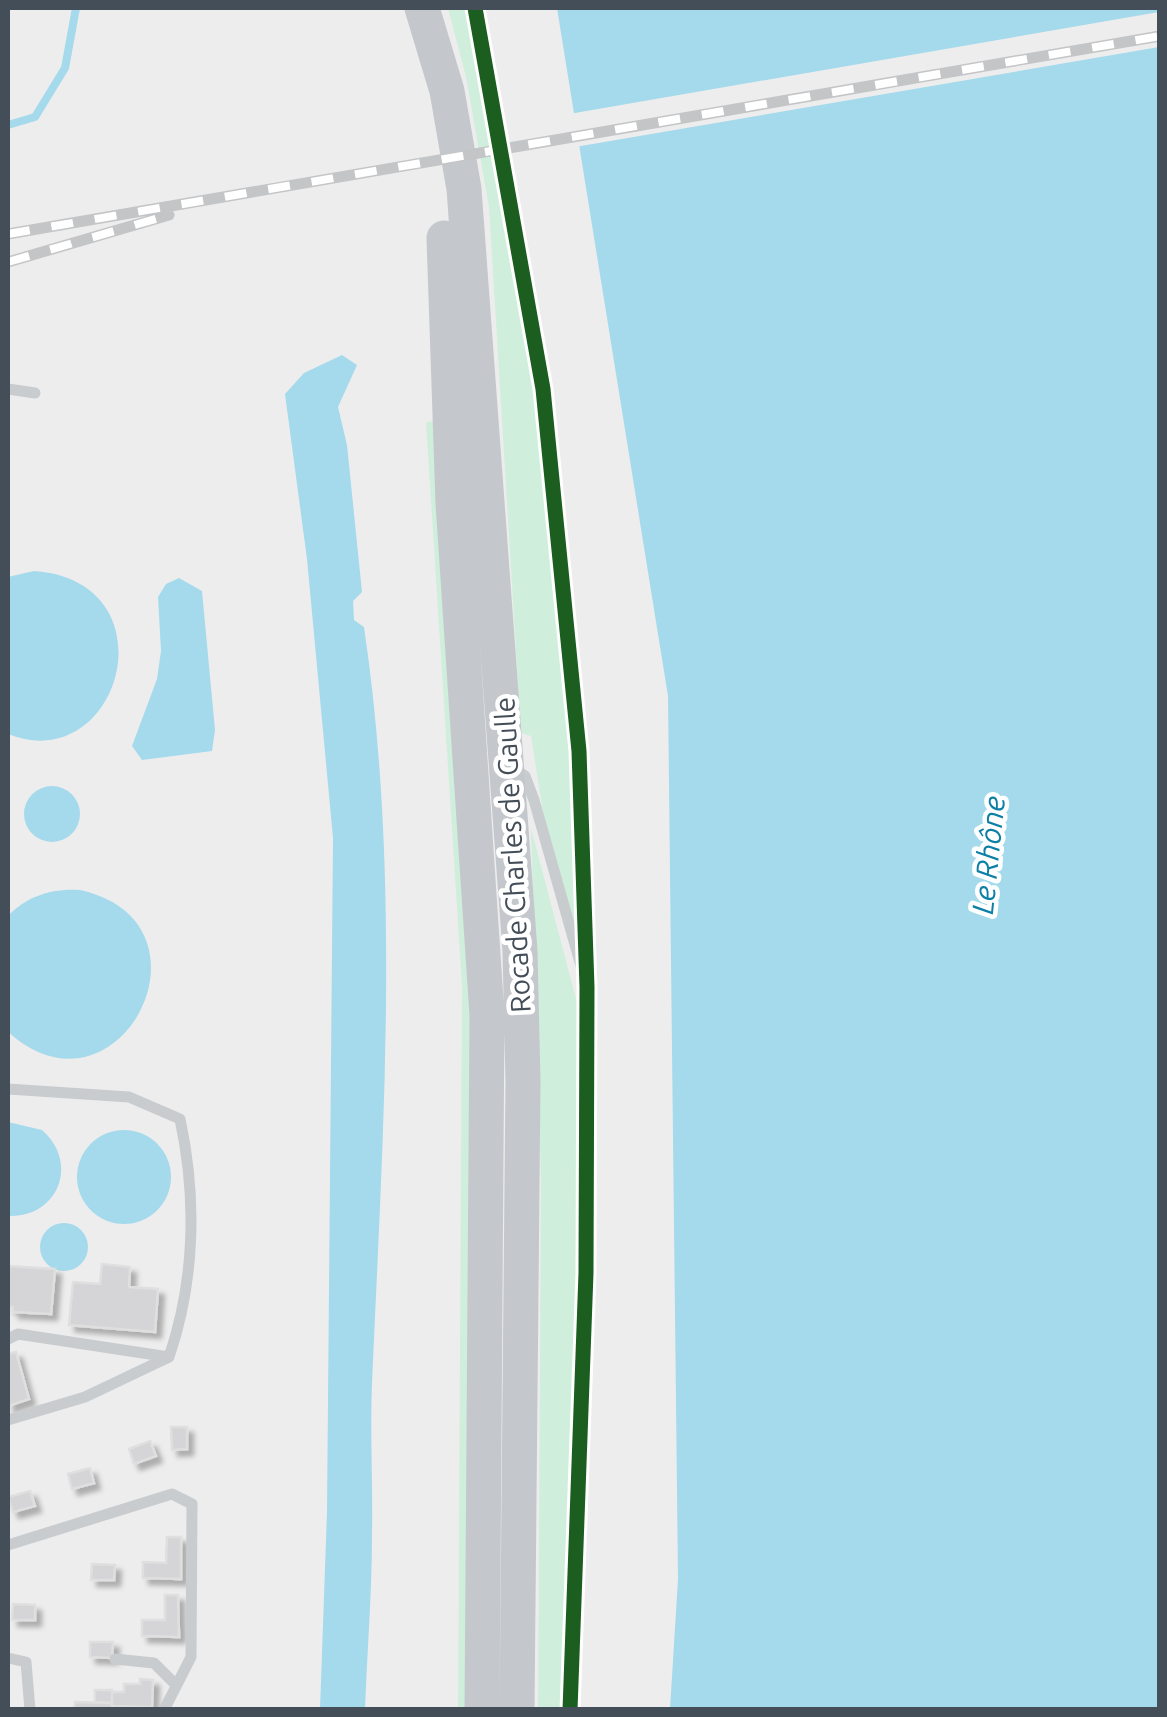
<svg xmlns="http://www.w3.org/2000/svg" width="1167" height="1717" viewBox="0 0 1167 1717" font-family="Ubuntu,sans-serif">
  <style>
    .green { fill: #d0eedc }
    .water { fill: #a4daec }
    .pier { fill: #eeeded }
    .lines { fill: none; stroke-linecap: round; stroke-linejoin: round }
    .stream { stroke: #a4daec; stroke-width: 8 }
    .building { fill: #d5d5d7; stroke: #dfdfe0; stroke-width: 2.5; filter: url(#shadow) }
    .service { stroke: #c9ccce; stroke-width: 11 }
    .primary { stroke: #c4c8cc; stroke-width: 35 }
    .rail-casing { stroke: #c3c5c7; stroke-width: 11 }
    .rail { stroke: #fff; stroke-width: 8; stroke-dasharray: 22; stroke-linecap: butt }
    .cycleway-casing { stroke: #fff; stroke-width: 21 }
    .cycleway { stroke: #1b5e20; stroke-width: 15 }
    .labels { text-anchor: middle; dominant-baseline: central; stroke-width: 9; stroke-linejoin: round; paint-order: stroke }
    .street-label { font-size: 28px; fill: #444e59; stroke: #fff }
    .water-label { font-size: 30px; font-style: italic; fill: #0b7fa5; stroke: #fff }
  </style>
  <defs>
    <filter id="shadow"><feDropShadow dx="6" dy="6" stdDeviation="2.5" flood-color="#0004"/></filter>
  </defs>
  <rect width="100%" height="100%" fill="#eeeded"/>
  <path class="green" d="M448,8H469L537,399L573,742L581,954L546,832L531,736L521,733L489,207L466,77Z
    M435,421L472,1002L467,1710L458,1709L462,986L426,422Z
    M531,828L581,1018L578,1344L565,1710L538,1709L541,1182Z"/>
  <path class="water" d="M557,8H1159V1709H670L678,1579L668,696Z
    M342,355L357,365L338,407L347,445L362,592L353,601L354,620L364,627C401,876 383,1131 372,1383C370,1434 373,1485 372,1535C372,1593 367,1652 365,1710L320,1709L327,1512L333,838L307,559L285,394L304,373Z
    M34,571C175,581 121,779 8,734V577Z
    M179,578L202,591L215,730L212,751L142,760L132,746L157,679L161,651L158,597L166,584Z
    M24 814a28 28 0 1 1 56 0a28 28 0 1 1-56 0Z
    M80,890C226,922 119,1132 8,1032V916C27,896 52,888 80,890Z
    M8,1122L42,1130C80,1163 58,1218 8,1216Z
    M77 1177a47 47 0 1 1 94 0a47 47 0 1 1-94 0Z
    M40 1247a24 24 0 1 1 48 0a24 24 0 1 1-48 0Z"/>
  <path class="pier" d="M1159,12V47L575,147L569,114Z"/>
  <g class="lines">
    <path class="stream" d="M8,125L35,117L65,68L76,8"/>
  </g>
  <path class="building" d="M102,1264L130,1267L129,1287L158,1289L155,1332L69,1325L73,1282L100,1284Z
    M8,1266L55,1269L51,1314L13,1312V1307H8Z
    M16,1352L29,1399L8,1406V1354Z
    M171,1427H187V1449L172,1450Z
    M150,1441L156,1456L134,1464L129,1449Z
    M90,1468L94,1483L72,1489L68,1474Z
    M30,1491L35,1506L13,1512L8,1497Z
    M167,1537H181V1579L143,1578V1562L166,1563Z
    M92,1564L115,1565L114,1580H91Z
    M165,1595H178L179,1637L142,1636V1620H165Z
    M13,1604L35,1605V1620H12Z
    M90,1642H113L112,1658L90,1657Z
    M140,1679L153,1680L152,1707L112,1706V1692H124V1684H140Z
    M95,1690H112V1703L95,1702Z
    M75,1702L112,1703L111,1710H74Z"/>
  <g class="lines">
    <path class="service" d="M8,389L35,393
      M512,768L525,776L534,800L587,987
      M8,1089L129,1097L180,1119C197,1198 195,1281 169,1357L85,1397L8,1420
      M8,1339L18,1334L169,1357
      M8,1545L172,1494L192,1504L191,1657L164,1710
      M8,1658L26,1662L30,1710
      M115,1659L154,1663L175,1684"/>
    <path class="primary" d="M422,8L447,91L464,189L520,951L523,1081L517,1710
      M444,238L453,503L487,1015L482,1710"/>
    <g class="rail-casing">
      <path id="rail" d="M8,234L1160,36
        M8,262L169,215"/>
    </g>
    <use href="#rail" class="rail"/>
    <g class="cycleway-casing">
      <path id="cycleway" d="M475,8L543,389L579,751L587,987L586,1273L570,1710"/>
    </g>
    <use href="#cycleway" class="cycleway"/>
  </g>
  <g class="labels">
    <g class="street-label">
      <text transform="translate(512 855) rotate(-93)">Rocade Charles de Gaulle</text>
    </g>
    <g class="water-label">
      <text transform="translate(988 855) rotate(-84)">Le Rhône</text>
    </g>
  </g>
  <rect width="1167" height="1717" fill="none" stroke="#444e59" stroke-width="20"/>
</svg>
